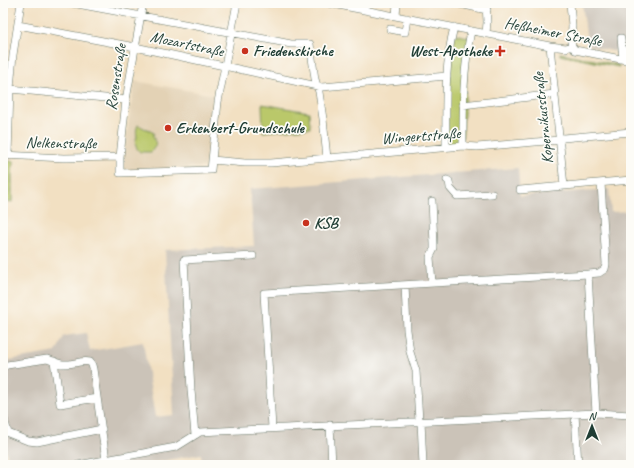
<svg xmlns="http://www.w3.org/2000/svg" width="634" height="468" viewBox="0 0 634 468" font-family="Caveat,sans-serif">
  <style>
    .built { fill: #e3d2b5 }
    .industrial { fill: #cbc3b8 }
    .green { fill: #bac86a; stroke: #6c824f }
    .lines { fill: none; stroke-linecap: round; stroke-linejoin: round }
    .minor-casing { stroke: #697666; stroke-width: 8 }
    .minor { stroke: #fff; stroke-width: 7 }
    .poi-dot { fill: #c8321e; stroke: #fdfcf7; stroke-width: 1.5 }
    .labels { text-anchor: middle; dominant-baseline: central; stroke-width: 3.5; stroke-linejoin: round; paint-order: stroke }
    .street-label { font-size: 16px; fill: #1f3d34; stroke: #fdfcf7 }
    .poi-label { font-size: 16px; font-weight: bold; fill: #1f3d34; stroke: #fdfcf7; text-anchor: start }
  </style>
  <rect width="100%" height="100%" fill="#fdfcf7"/>
  <filter id="ink" filterUnits="userSpaceOnUse"><feTurbulence type="fractalNoise" baseFrequency=".025" numOctaves="2"/><feDisplacementMap in="SourceGraphic" scale="8" xChannelSelector="R" yChannelSelector="G"/><feConvolveMatrix kernelMatrix="1 2 1 2 8 2 1 2 1" color-interpolation-filters="sRGB"/></filter>
  <filter id="wash" filterUnits="userSpaceOnUse"><feTurbulence type="fractalNoise" baseFrequency=".012" numOctaves="4" result="noise"/><feDisplacementMap in="SourceGraphic" scale="16" xChannelSelector="R" yChannelSelector="G"/><feGaussianBlur stdDeviation="0.9" result="paint"/><feColorMatrix in="noise" values="0 0 0 0 0 0 0 0 0 0 0 0 0 0 0 0 0 1.4 0 .05"/><feComposite in="paint" operator="in"/></filter>
  <g filter="url(#wash)">
    <rect width="100%" height="100%" fill="#f2e0c2"/>
    <path class="built" d="M135,81L213,95L205,167L123,170V158Z"/>
    <path class="industrial" d="M582,3H631V55L594,47L590,45L587,42Z
      M518,168L520,196L609,189L611,212L631,211V465H202L201,454L140,465H9L3,435V361L56,352L64,336L86,333L90,351L143,342L155,417L174,415L165,250L254,246L250,189Z"/>
    <path class="green" d="M453,34L469,37L462,144L447,145V113Z
      M560,53L619,65V67L560,55Z
      M262,104L309,112L310,128L263,132Z
      M138,125L154,133L153,135L156,145L151,152H140C135,147 134,143 137,137C136,132 136,129 138,125Z
      M3,161H13V166L12,167V202H6L3,200Z"/>
  </g>
  <g filter="url(#ink)">
    <g class="lines">
      <g class="minor-casing">
        <path id="minor" d="M72,3L276,41L291,44H310L315,79L319,92L323,119L327,158
          M143,3L126,100L120,157V173L211,170L218,102L237,3
          M328,3L550,46L566,48L572,46
          M455,3L487,10
          M570,3L572,26L571,42L572,46
          M396,16L397,3
          M18,25L135,47L322,87L447,76
          M390,29L405,32L407,18
          M486,34L487,22L486,3
          M621,38L623,59
          M550,46L564,186
          M572,46L575,50L631,61
          M622,49L631,51
          M10,89L126,100
          M463,105L554,94
          M463,146C463,107 463,69 471,31
          M446,147C446,107 444,66 454,27
          M3,155L64,158L120,157
          M8,156L10,89L13,55L21,3
          M212,160L245,163H271L463,146L477,147L559,140L563,138L631,132
          M447,180L449,181L450,188L457,196L492,194
          M520,190L631,180
          M588,274L599,273L605,269L606,264L601,183
          M432,283L430,257L434,249V244L432,201
          M405,285L407,330L410,352L416,371L419,421
          M54,361L60,404L97,398
          M3,367L7,365L47,359C52,360 57,364 63,364C72,365 81,360 90,362L92,365L93,369L106,460
          M575,414L578,465
          M3,415L8,433L28,441L37,442L102,429
          M631,415V427
          M421,421L423,465
          M330,425L332,465
          M272,428L264,293L588,274L596,413
          M195,435L191,390L184,260L253,256
          M78,465L176,447L200,432L596,413L631,415"/>
      </g>
      <use href="#minor" class="minor"/>
    </g>
  </g>
  <g class="poi-dot">
    <circle cx="245" cy="51" r="4"/>
    <path d="M498 45h4v4h4v4h-4v4h-4v-4h-4v-4h4z"/>
    <circle cx="168" cy="128" r="4"/>
    <circle cx="306" cy="223" r="4"/>
  </g>
  <g class="labels">
    <g class="street-label">
      <text transform="translate(553 32) rotate(11)">Heßheimer Straße</text>
      <text transform="translate(187 44) rotate(12)">Mozartstraße</text>
      <text transform="translate(116 77) rotate(-81)">Rosenstraße</text>
      <text transform="translate(543 118) rotate(-96)">Kopernikusstraße</text>
      <text transform="translate(421 136) rotate(-4)">Wingertstraße</text>
      <text transform="translate(61 143) rotate(1)">Nelkenstraße</text>
    </g>
    <g class="poi-label">
      <text x="253" y="51">Friedenskirche</text>
      <text x="492" y="51" text-anchor="end">West-Apotheke</text>
      <text x="176" y="128">Erkenbert-Grundschule</text>
      <text x="314" y="223">KSB</text>
    </g>
  </g>
  <rect width="634" height="468" fill="none" stroke="#fdfcf7" stroke-width="16"/>
  <g transform="translate(592 426)" stroke="#fdfcf7" stroke-width="3" paint-order="stroke">
  <path d="M0-3L7 15L0 10L-7 15Z" fill="#1f3d34"/>
  <text y="-6" font-size="11" font-weight="bold" text-anchor="middle" fill="#1f3d34">N</text>
  </g>
</svg>
